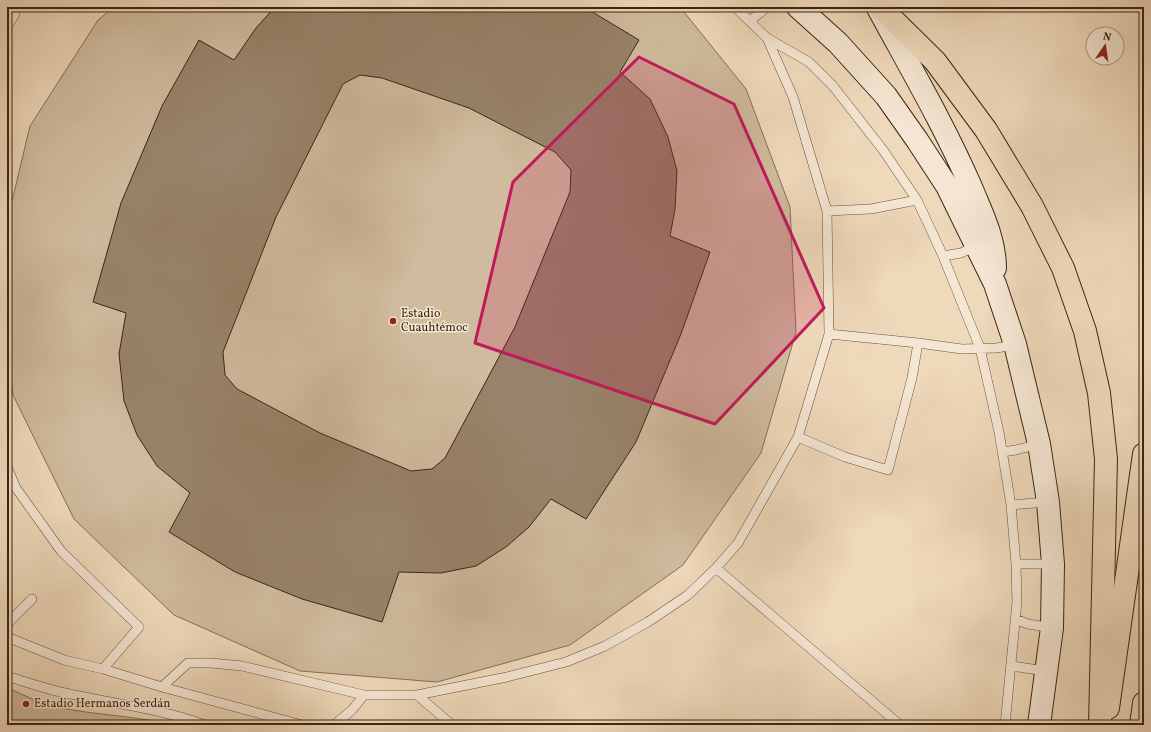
<svg xmlns="http://www.w3.org/2000/svg" width="1151" height="732" viewBox="0 0 1151 732" font-family="Vollkorn,serif">
  <style>
    .grass { fill: #d0bb9e; stroke: #847058 }
    .building { fill: #98836a; stroke: #392612; fill-rule: evenodd }
    .lines { fill: none; stroke-linecap: round; stroke-linejoin: round }
    .lane-casing { stroke: #66533c; stroke-width: 10 }
    .secondary-casing { stroke: #392612; stroke-width: 24 }
    .primary-casing { stroke: #392612; stroke-width: 24 }
    .highway-casing { stroke: #392612; stroke-width: 24 }
    .lane { stroke: #f5e6d3; stroke-width: 9 }
    .secondary { stroke: #f5e6d3; stroke-width: 22 }
    .primary { stroke: #efd9bb; stroke-width: 22 }
    .highway { stroke: #efd9bb; stroke-width: 22 }
    .marked { fill: #c2185b; fill-opacity: 0.2; stroke: #c2185b; stroke-width: 3; stroke-linejoin: round }
    .poi-dot { fill: #8f2418; stroke: #f5e6d3; stroke-width: 1.5 }
    .labels { text-anchor: middle; dominant-baseline: central; stroke-width: 3; stroke-linejoin: round; paint-order: stroke }
    .poi-label { font-size: 12px; fill: #392612; stroke: #f5e6d3; text-anchor: start }
  </style>
  <rect width="100%" height="100%" fill="#efd9bb"/>
  <filter id="stains"><feTurbulence type="fractalNoise" baseFrequency=".005" numOctaves="4"/><feColorMatrix values="0 0 0 0 .2 0 0 0 0 .09 0 0 0 0 .02 0 0 0 .5 -.17"/></filter>
  <radialGradient id="worn" r=".72"><stop offset=".6" stop-color="#630" stop-opacity="0"/><stop offset="1" stop-color="#630" stop-opacity=".3"/></radialGradient>
  <path class="grass" d="M114,7H680L746,89L790,207L796,332L761,453L683,565L570,645L437,682L300,671L174,615L74,519L13,395L7,339V222L30,126L98,20Z
    M7,687C23,695 39,703 56,707C95,715 135,716 175,725H7Z"/>
  <path class="building" d="M275,7H584L639,40L620,72L650,99L668,137L677,171L675,209L670,236L710,252L681,334L636,442L586,519L551,499L529,527L506,547L476,566L441,573L399,572L382,622L302,599L235,572L169,532L190,493L157,466L137,435L124,401L119,354L126,313L93,302L121,203L162,106L199,40L234,60L256,28ZM360,75L382,78L469,108L555,152L571,170L570,192L515,327L445,458L432,469L411,471L320,433L237,389L225,375L223,352L276,217L343,84Z"/>
  <g class="lines">
    <g class="lane-casing">
      <path id="lane" d="M735,7L767,38L793,97L827,211L829,334L918,343L962,349L996,348L1015,345
        M750,21L767,7
        M7,27L15,14V7
        M767,38L809,62L833,86L883,150L917,200L943,256L980,348L999,432L1011,505L1016,564L1017,602L1005,725
        M827,211L871,209L917,200
        M943,256L961,253L976,246
        M798,437L845,457L888,470L912,378L918,343
        M1002,452L1016,450L1039,444
        M7,467L16,488L61,551L139,627L103,669
        M1011,505L1048,502
        M1016,564H1053
        M716,568L900,725
        M1015,619L1028,624L1052,628
        M7,624L32,599
        M7,637L64,660L103,669L162,687L302,725
        M1012,666L1045,671
        M7,676C31,684 55,692 80,696C121,705 166,710 205,725
        M162,687L188,663H211L242,666L364,695H417L507,677L566,662L605,646L648,622L688,595L716,568L738,543L798,437L829,334
        M417,695L452,725
        M334,725L352,710L364,695"/>
    </g>
    <g class="secondary-casing">
      <path id="secondary" d="M798,7L838,43L886,96L917,140L947,186L995,284L1015,344L1039,444L1048,502L1053,564L1052,628L1039,725
        M878,8C910,67 944,125 971,187C982,214 995,239 995,268"/>
    </g>
    <g class="primary-casing">
      <path id="primary" d="M1108,708L1144,454
        M1141,725L1144,703"/>
    </g>
    <g class="highway-casing">
      <path id="highway" d="M880,7L935,61L986,130L1032,206L1063,268L1085,331L1099,393L1106,459L1100,725"/>
    </g>
    <use href="#lane" class="lane"/>
    <use href="#secondary" class="secondary"/>
    <use href="#primary" class="primary"/>
    <use href="#highway" class="highway"/>
  </g>
  <path class="marked" d="M639,57L734,104L824,308L715,424L475,343L513,182Z"/>
  <g class="poi-dot">
    <circle cx="393" cy="321" r="4"/>
    <circle cx="26" cy="704" r="4"/>
  </g>
  <g class="labels">
    <g class="poi-label">
      <text x="401" y="314">Estadio<tspan x="401" dy="14">Cuauhtémoc</tspan></text>
      <text x="34" y="704">Estadio Hermanos Serdán</text>
    </g>
  </g>
  <rect width="1151" height="732" fill="none" stroke="#efd9bb" stroke-width="24"/>
  <rect x="8" y="8" width="1135" height="716" fill="none" stroke="#392612" stroke-width="2"/>
  <rect x="12" y="12" width="1127" height="708" fill="none" stroke="#392612"/>
  <g transform="translate(1105 46) rotate(13)"><circle r="19" fill="#f5e6d3" stroke="#aa9986"/>
  <path d="M0-3L7 15L0 10L-7 15Z" fill="#8f2418"/>
  <text y="-6" font-size="11" font-weight="bold" text-anchor="middle" fill="#392612">N</text>
  </g>
  <rect width="100%" height="100%" filter="url(#stains)"/>
  <rect width="100%" height="100%" fill="url(#worn)"/>
</svg>
